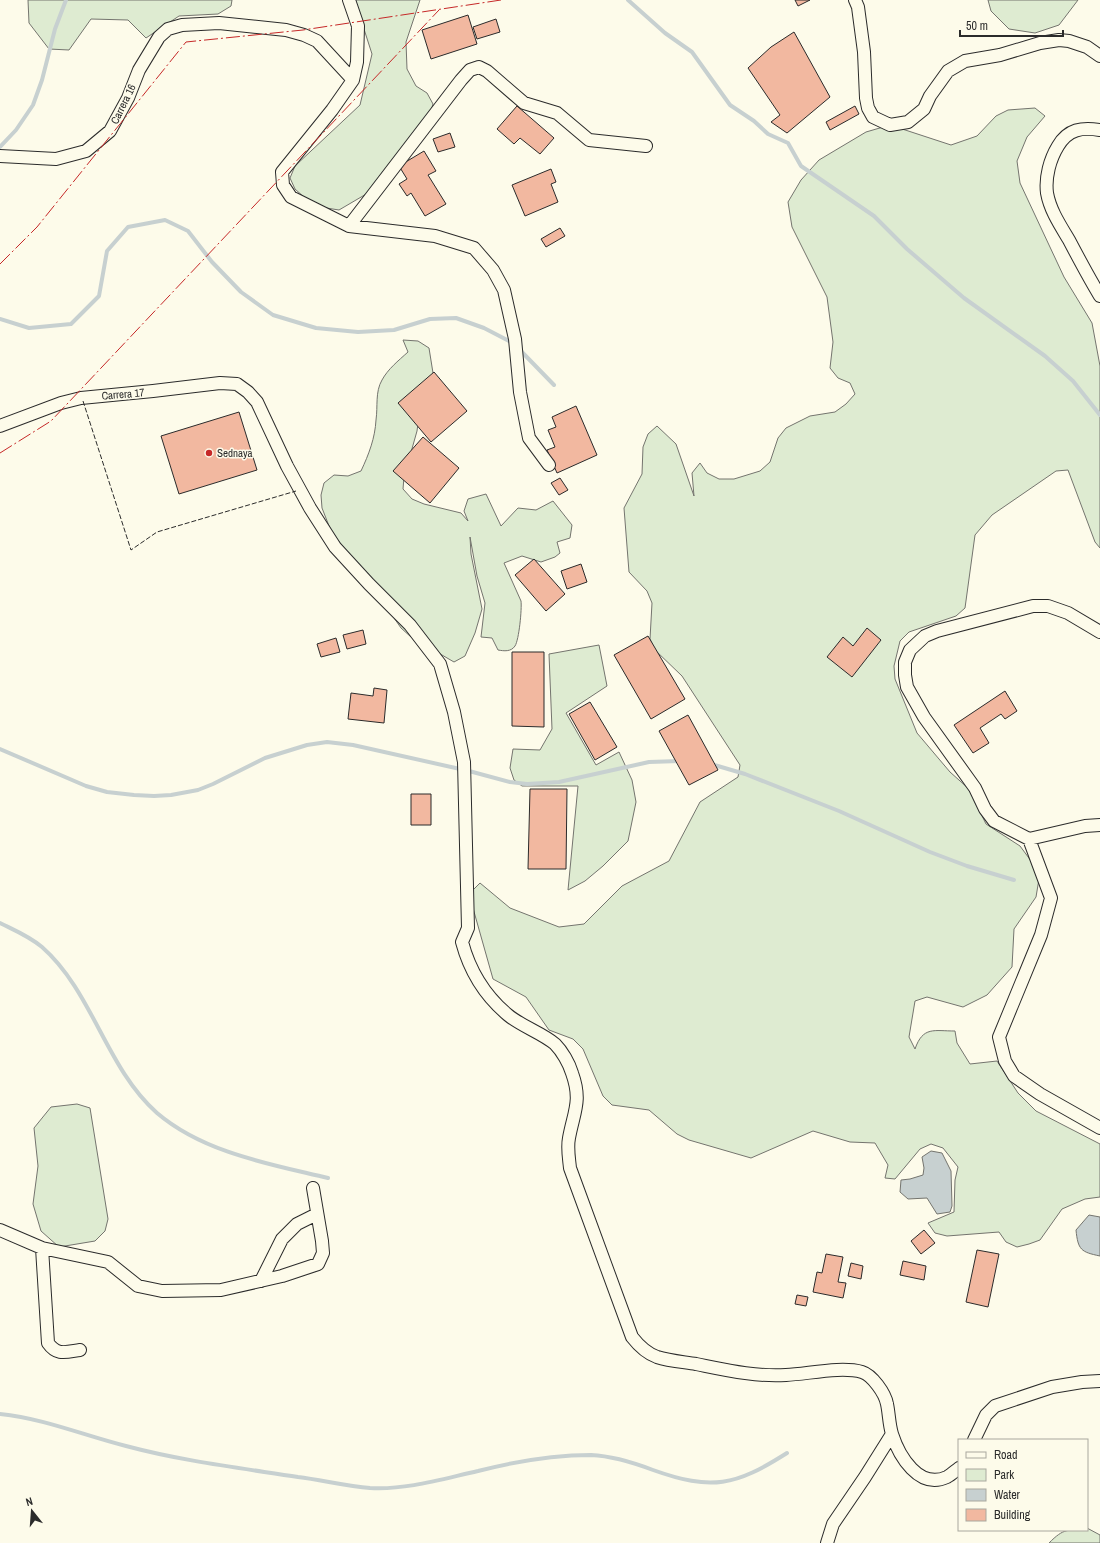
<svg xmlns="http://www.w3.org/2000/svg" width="1100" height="1543" viewBox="0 0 1100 1543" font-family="'Archivo Narrow',sans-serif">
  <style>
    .green { fill: #deebd1; stroke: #74746e }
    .water { fill: #c7d0d0; stroke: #74746e }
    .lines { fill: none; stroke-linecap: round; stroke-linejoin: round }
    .stream { stroke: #c7d0d0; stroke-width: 4 }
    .building { fill: #f2b8a0; stroke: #2b2b2b }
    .street-casing { stroke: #2b2b2b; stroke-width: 14 }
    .street { stroke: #fdfbea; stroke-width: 12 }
    .fence { stroke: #2b2b2b; stroke-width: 1; stroke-dasharray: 5 2; stroke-linecap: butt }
    .power { stroke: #c62828; stroke-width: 1; stroke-dasharray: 14 3 2 3; stroke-linecap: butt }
    .poi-dot { fill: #c62828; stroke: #fdfbea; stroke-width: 1.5 }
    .labels { text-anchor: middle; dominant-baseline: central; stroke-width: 3; stroke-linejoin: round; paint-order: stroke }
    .street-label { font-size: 11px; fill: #2b2b2b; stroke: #fdfbea }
    .poi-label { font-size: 11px; fill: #2b2b2b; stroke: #fdfbea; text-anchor: start }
  </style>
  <rect width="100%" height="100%" fill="#fdfbea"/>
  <path class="green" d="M28,0H232L231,6L218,14L179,16L146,38L128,20L91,19L69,50L49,49L29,23Z
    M342,0H420L406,42L407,69L416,86L427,93L433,104L429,117L411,135L385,183L339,210L314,206L295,189L290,178L295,166L360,105L372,54L363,26L348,4Z
    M988,0H1078L1059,25L1035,33L1009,29L991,11Z
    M1035,108L1045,116L1027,137L1017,161L1020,183L1064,277L1092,323L1100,366V548L1095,542L1068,470L1056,471L992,515L975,535L965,608L956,616L909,632L900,641L894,666L895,679L917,733L950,772L969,789L986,824L1020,846L1040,873L1036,897L1014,929L1012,967L987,995L963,1007L927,997L915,1001L909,1037L915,1049C923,1026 934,1031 955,1031L957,1043L970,1064L997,1061L1018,1093L1036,1111L1100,1144V1197L1085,1199L1062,1209L1040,1240L1029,1244L1017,1247L1006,1242L999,1232L947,1236L935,1233L928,1223L954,1212L955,1180L958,1167L943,1148L931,1144L920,1149L895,1179L885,1178L888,1165L875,1143L850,1142L813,1131L751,1158L689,1140L677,1134L649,1110L612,1105L603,1096L583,1049L573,1039L549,1030L526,997L493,979L469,894L480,883L510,908L559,927L584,924L622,886L669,861L700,802L738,777L740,765L682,676L655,650L650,639L652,603L647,591L629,572L624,508L642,474L643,447L648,434L657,426L676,444L694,496L692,473L700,463L707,473L719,479H734L760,471L770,462L778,438L786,428L810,416L835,412L846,404L855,394L850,383L838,378L830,368L833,342L827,297L792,227L788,202L801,180L819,160L866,132L890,125L951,145L977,136L996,116L1008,110Z
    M403,340L418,341L429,348L433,373L422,395L417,431L404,477L403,489L412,499L424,504L461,513L468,521L464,511L468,499L486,494L501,526L518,508L536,510L553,501L572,525L570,538L557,542L560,553L555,557L541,562L522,556L504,563L521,601C522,609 519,640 515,646C511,652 504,651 498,650L492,638L481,637L485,603L477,576L470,537L471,554L482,609L475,633L465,656L454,662L411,637L401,628L363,573L331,531L322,508L321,495L324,483L334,475L348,476L361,471C369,454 375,438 376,420C378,406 375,392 382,380C388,369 398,361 408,352Z
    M599,645L607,686L566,713L596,765L619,752L632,780L636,802L628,841L603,866L585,881L568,890L578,786H522L514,780L510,768L513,749L540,750L552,729L549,654Z
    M77,1104L90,1108L108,1219L105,1231L95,1241L59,1247L41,1231L33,1204L38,1166L34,1128L51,1107Z
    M1087,1528L1100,1535V1543H1049C1064,1528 1067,1530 1087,1530Z"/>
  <path class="water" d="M931,1151L942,1153L951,1171L952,1206L950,1212L937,1214L927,1198L908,1199L900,1192L901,1180L910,1179L923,1175L924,1168L922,1157Z
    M1089,1215L1100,1217V1256C1081,1252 1078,1250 1076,1230Z"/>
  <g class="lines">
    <path class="stream" d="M628,0L665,33L692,52L730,105L754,121L768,134L788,143L801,166L874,216L907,249L964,298L1045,356L1073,381L1100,415
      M0,147L16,130L33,105L42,80L55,29L66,0
      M0,319L29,328L71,324L99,296L107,251L128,227L165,220L188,231L212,262L241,292L273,315L316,328L358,332L394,330L430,319L456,318L484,328L513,343
      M519,349L554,385
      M0,749L86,786L107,792L134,795L154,796L171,795L198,790L213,784L265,758L307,745L327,742L353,745L469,771L510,782L527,784L559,782L649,762L680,761
      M711,764L745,774L839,811L930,852L967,866L1014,880
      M0,923C14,930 29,936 42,947C93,992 106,1068 157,1113C204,1153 270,1164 328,1178
      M0,1414C46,1419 82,1435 126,1446C182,1461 240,1468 298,1477C322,1480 346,1486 370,1488C407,1490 442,1479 478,1471C513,1462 554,1455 591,1455C613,1456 632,1462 653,1470C712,1491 735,1486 787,1453"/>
  </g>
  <path class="building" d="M795,0H810L798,6Z
    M468,15L477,44L431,59L422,30Z
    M496,19L500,32L477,39L473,27Z
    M794,32L830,97L787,133L771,122L780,115L748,68L771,47Z
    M517,106L554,138L540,154L520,138L514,144L497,129Z
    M855,106L859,114L830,130L826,122Z
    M450,133L455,147L438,152L433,139Z
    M424,151L436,171L428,175L446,204L425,216L411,193L407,196L399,184L407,179L399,166Z
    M551,169L556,182L551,184L558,202L525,216L512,185Z
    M560,228L565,236L546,247L541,239Z
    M434,372L467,411L431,442L398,403Z
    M576,406L597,455L557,473L547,450L555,447L548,430L556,427L552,417Z
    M239,412L257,470L179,494L161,436Z
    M423,437L459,468L430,503L393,471Z
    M560,478L568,490L559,495L551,483Z
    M534,559L565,594L546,611L515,575Z
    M581,564L587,582L567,589L561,571Z
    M867,628L881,640L852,677L827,657L843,637L853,646Z
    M363,630L366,644L347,649L343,635Z
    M648,636L685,699L651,719L614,655Z
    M336,638L340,652L321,657L317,644Z
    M512,652H544V727L512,726Z
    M374,688L387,690L384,723L348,719L351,693L373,696Z
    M1005,691L1017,711L1005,719L1001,714L980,728L989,743L973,753L954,725Z
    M590,702L617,747L595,760L569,714Z
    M688,715L718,770L689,785L659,731Z
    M530,789H567L566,869H528Z
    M411,794H431V825H411Z
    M924,1230L935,1243L921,1254L911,1241Z
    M977,1250L999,1254L988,1307L966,1302Z
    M826,1254L843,1257L838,1282L846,1283L843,1298L813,1292L817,1272L822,1273Z
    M903,1261L926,1266L924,1280L900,1275Z
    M851,1263L863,1266L861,1279L848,1276Z
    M797,1295L808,1297L806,1306L795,1304Z"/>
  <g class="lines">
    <g class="street-casing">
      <path id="street" d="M349,0L358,26L357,62L353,80L332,110L282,172L283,185L291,197L349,226L435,236L474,248L493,270L504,290L515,339L520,392L529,438L549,465
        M855,0L858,7L864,52L866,98L868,108L873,117L890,125L908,122L924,109L930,96L948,71L965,61L1000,55L1040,43L1059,40L1069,41L1087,47L1100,56
        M1100,130C1082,127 1068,129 1058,146C1050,159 1045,177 1047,193C1050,210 1060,225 1069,240C1079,259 1089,278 1100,296
        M0,156L56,159L86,151L110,131L128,98L139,70L159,37L168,29L182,25L219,23L286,30L304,35L317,41L353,80
        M349,226L461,80L470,70L479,67L487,71L524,103L557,113L589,140L646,146
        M0,426L61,403L81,398L153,391L220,383L237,384L248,392L257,402L287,466L310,508L335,547L369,584L410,625L440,664L454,712L464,762L468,928L462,942C470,972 484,995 508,1015C521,1026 542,1033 555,1044C562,1051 569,1063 572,1073C582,1101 574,1111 569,1138C567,1148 569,1158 570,1168L632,1337C639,1346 646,1353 657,1357C669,1361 684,1362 696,1364C726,1370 756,1377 786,1375C808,1374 841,1366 862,1372C872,1375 885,1393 887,1404C889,1413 889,1424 892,1434C899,1456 919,1490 947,1477C951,1475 955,1471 959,1468
        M1100,632L1068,613L1048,606H1033L937,631L925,636L910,650L905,662V675L907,687L924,717L975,788L985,809L994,821L1029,839L1085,826L1100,825
        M1029,839L1051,898L1041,935L999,1037L1005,1061L1014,1076L1040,1094L1100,1128
        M0,1230L42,1248L108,1262L138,1286L162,1291L221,1290L282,1276L318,1264L323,1253L322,1241L313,1188
        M42,1248L48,1343C57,1356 66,1352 80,1350
        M261,1281L282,1239L297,1224L317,1214
        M974,1440L986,1415L995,1406L1052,1387L1082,1382L1100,1381
        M827,1543L833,1524L865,1477L892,1434"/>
    </g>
    <use href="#street" class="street"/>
    <path class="fence" d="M83,401L131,550L157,532L296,491"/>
    <path class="power" d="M0,264L37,227L186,42L303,30L501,0
      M0,453L51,421L439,10"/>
  </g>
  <circle class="poi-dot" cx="209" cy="453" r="4"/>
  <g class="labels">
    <g class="street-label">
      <text transform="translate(123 104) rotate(-64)">Carrera 16</text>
      <text transform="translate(123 394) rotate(-5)">Carrera 17</text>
    </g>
    <g class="poi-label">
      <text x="217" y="453">Sednaya</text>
    </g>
  </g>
  <rect x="958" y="1439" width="130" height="92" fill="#fdfbea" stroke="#a9a89e"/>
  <rect x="966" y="1452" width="20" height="6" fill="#fdfbea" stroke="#a9a89e"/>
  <text x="994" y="1459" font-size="12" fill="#2b2b2b">Road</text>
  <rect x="966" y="1469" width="20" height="12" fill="#deebd1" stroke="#a9a89e"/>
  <text x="994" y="1479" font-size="12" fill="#2b2b2b">Park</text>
  <rect x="966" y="1489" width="20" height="12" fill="#c7d0d0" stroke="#a9a89e"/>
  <text x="994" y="1499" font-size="12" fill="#2b2b2b">Water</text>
  <rect x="966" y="1509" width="20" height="12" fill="#f2b8a0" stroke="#a9a89e"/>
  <text x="994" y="1519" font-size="12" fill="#2b2b2b">Building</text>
  <g transform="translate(32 1511) rotate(343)" stroke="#fdfbea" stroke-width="3" paint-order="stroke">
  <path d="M0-3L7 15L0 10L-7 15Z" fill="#2b2b2b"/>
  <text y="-6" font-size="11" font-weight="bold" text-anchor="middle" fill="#2b2b2b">N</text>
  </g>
  <path d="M960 30v6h103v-6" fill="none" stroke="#2b2b2b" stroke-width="2"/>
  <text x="966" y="30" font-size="12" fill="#2b2b2b" stroke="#fdfbea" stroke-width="3" paint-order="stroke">50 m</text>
</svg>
